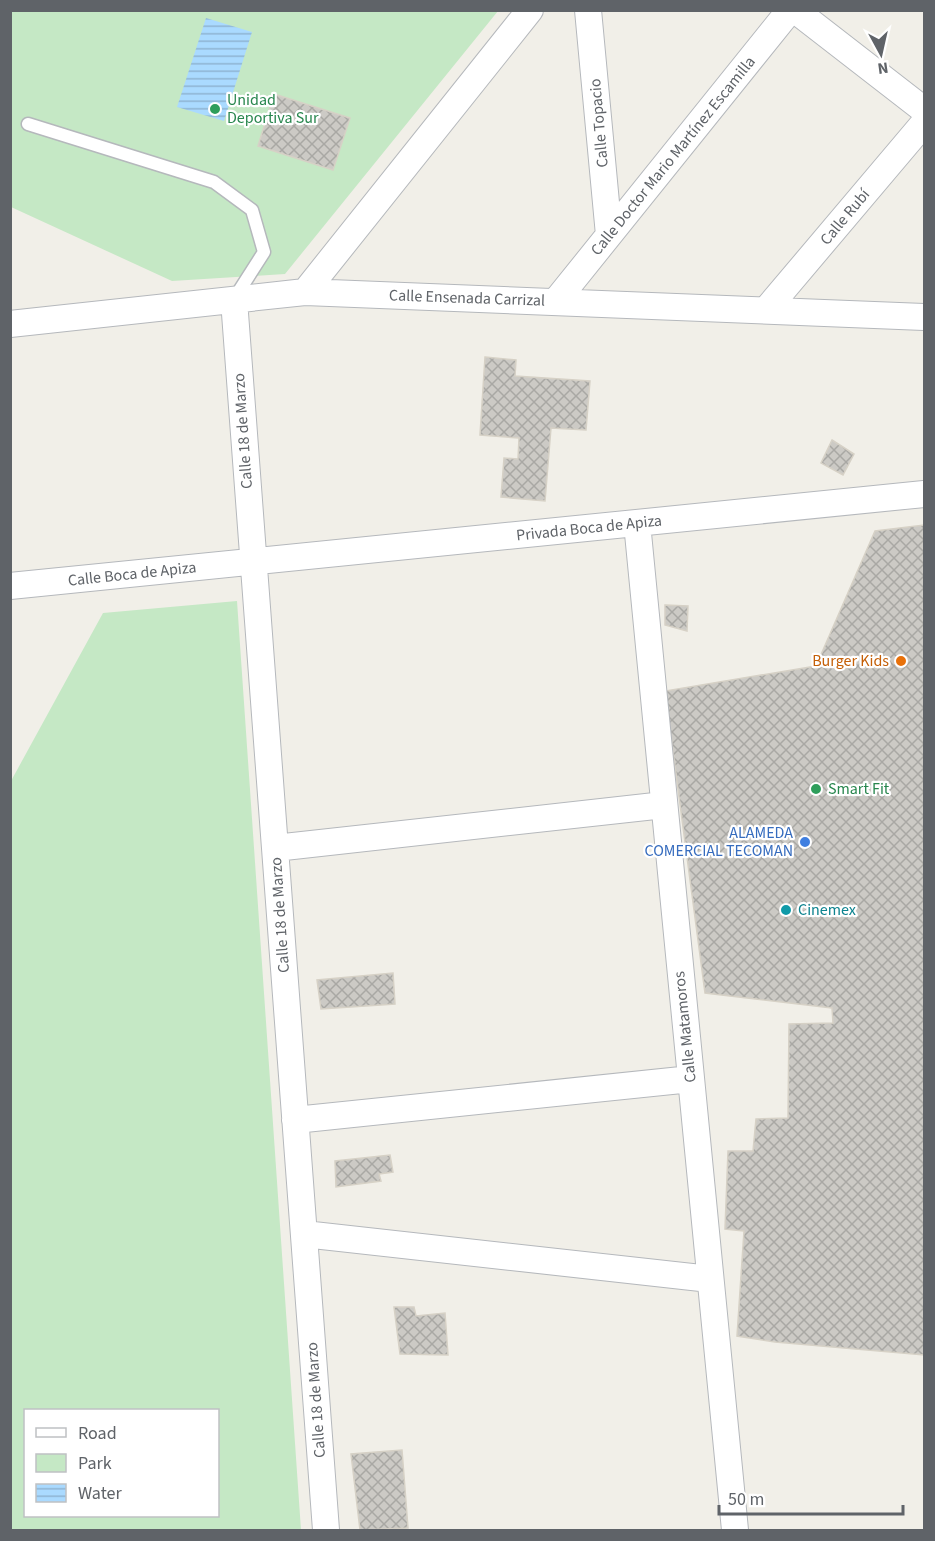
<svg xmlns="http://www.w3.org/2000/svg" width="935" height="1541" viewBox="0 0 935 1541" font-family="'Source Sans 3',sans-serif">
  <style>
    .park { fill: #c5e8c5; fill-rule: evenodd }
    .water { fill: url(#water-rules) }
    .building { fill: url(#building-cross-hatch); stroke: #d6d1c6; stroke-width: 1.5 }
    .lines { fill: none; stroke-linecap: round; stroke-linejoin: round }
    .service-casing { stroke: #b5b8bc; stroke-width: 15 }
    .minor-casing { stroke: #b5b8bc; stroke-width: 28 }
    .service { stroke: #fff; stroke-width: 12 }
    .minor { stroke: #fff; stroke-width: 26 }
    .leisure-dot { fill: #2e9e5b; stroke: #fff; stroke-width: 2 }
    .food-dot { fill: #e8710a; stroke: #fff; stroke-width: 2 }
    .shop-dot { fill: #3f7fe0; stroke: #fff; stroke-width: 2 }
    .culture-dot { fill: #0f9aa8; stroke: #fff; stroke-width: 2 }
    .labels { text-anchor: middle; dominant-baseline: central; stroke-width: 4.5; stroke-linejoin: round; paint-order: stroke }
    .leisure-label { font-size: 16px; fill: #27864d; stroke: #fff; text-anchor: start }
    .street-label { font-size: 16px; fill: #5f6368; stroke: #fff }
    .food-label { font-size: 16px; fill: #c56008; stroke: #fff; text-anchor: end }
    .shop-label { font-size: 16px; fill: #366cbe; stroke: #fff; text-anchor: end }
    .culture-label { font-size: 16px; fill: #0d838f; stroke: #fff; text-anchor: start }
  </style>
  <defs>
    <pattern id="water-rules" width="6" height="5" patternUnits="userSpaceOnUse" patternTransform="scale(1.5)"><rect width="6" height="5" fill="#aadaff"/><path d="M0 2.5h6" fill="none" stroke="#8eb4d2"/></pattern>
    <pattern id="building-cross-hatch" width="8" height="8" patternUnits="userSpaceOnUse" patternTransform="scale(1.5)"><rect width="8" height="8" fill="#cccac5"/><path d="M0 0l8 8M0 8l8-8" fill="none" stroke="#a9a8a4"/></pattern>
  </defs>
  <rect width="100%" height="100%" fill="#f1efe8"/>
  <path class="park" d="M11,11H498L285,274L172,281L11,207Z
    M237,601L301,1530H11V781L103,613ZM218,1410V1516H26V1410Z"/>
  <path class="water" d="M206,18L252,32L224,121L177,107Z"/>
  <path class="building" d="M274,94L350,118L333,170L258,146Z
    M485,357L516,360L515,376L590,381L586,430L551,428L545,501L501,497L504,458L518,459L519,438L480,435Z
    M832,440L854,454L843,475L821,463Z
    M924,525V1355L775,1342L737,1336L744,1231L725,1229L728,1151H753L756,1119L788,1118L789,1024L833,1023L832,1008L705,993L665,691L816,666L875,531Z
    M665,605L688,606L687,631L665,625Z
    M393,973L395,1004L321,1009L317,980Z
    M390,1155L393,1172L379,1174L381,1181L336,1187L335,1161Z
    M394,1307H414L416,1316L445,1313L448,1355L400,1354Z
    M402,1450L408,1528L360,1530L351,1454Z"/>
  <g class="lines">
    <g class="service-casing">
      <path id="service" d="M28,124L214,182L252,210L264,252L234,299"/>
    </g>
    <g class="minor-casing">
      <path id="minor" d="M588,10L609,235
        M795,10L924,110
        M305,292L530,10
        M234,300L326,1530
        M556,301L790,10
        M766,310L924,123
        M10,324L305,292L924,317
        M637,523L735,1530
        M10,586L924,494
        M275,848L664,805
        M295,1120L691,1079
        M304,1234L710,1279"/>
    </g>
    <use href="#service" class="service"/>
    <use href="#minor" class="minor"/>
  </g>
  <g class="leisure-dot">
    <circle cx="215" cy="109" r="6"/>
    <circle cx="816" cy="789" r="6"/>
  </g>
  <circle class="food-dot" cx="901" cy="661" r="6"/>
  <circle class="shop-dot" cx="805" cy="842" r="6"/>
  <circle class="culture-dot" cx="786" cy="910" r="6"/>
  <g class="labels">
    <g class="leisure-label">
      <text x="227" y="100">Unidad<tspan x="227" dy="18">Deportiva Sur</tspan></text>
      <text x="828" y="789">Smart Fit</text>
    </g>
    <g class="street-label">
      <text transform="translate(599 123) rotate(-95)">Calle Topacio</text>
      <text transform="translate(673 156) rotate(-51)">Calle Doctor Mario Martínez Escamilla</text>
      <text transform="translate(845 217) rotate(-50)">Calle Rubí</text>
      <text transform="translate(467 298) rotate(2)">Calle Ensenada Carrizal</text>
      <text transform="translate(243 431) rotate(-94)">Calle 18 de Marzo</text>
      <text transform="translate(589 528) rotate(-6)">Privada Boca de Apiza</text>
      <text transform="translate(132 574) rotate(-6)">Calle Boca de Apiza</text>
      <text transform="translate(280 915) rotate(-94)">Calle 18 de Marzo</text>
      <text transform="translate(685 1027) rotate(-96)">Calle Matamoros</text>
      <text transform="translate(316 1400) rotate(-94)">Calle 18 de Marzo</text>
    </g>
    <g class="food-label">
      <text x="889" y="661">Burger Kids</text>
    </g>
    <g class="shop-label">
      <text x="793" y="833">ALAMEDA<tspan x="793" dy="18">COMERCIAL TECOMAN</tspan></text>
    </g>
    <g class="culture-label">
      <text x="798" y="910">Cinemex</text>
    </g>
  </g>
  <rect width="935" height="1541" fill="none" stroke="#5f6368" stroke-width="24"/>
  <rect x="24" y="1409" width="195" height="108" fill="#ffffff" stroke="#bfc1c3" stroke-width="1.5"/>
  <rect x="36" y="1428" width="30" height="9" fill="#ffffff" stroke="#bfc1c3" stroke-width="1.5"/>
  <text x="78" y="1439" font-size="18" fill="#5f6368">Road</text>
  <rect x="36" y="1454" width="30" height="18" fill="#c5e8c5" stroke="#bfc1c3" stroke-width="1.5"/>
  <text x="78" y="1469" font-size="18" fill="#5f6368">Park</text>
  <rect x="36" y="1484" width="30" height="18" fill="url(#water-rules)" stroke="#bfc1c3" stroke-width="1.5"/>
  <text x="78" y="1499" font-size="18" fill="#5f6368">Water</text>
  <g transform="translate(881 54) rotate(172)" stroke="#ffffff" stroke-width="4.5" paint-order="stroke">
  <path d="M0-4.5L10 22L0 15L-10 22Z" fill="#5f6368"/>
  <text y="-9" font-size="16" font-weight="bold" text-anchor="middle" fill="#5f6368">N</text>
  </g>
  <path d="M719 1505v9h184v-9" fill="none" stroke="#5f6368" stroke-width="3"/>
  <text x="728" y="1505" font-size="18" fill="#5f6368" stroke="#ffffff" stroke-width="4.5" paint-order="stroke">50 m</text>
</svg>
